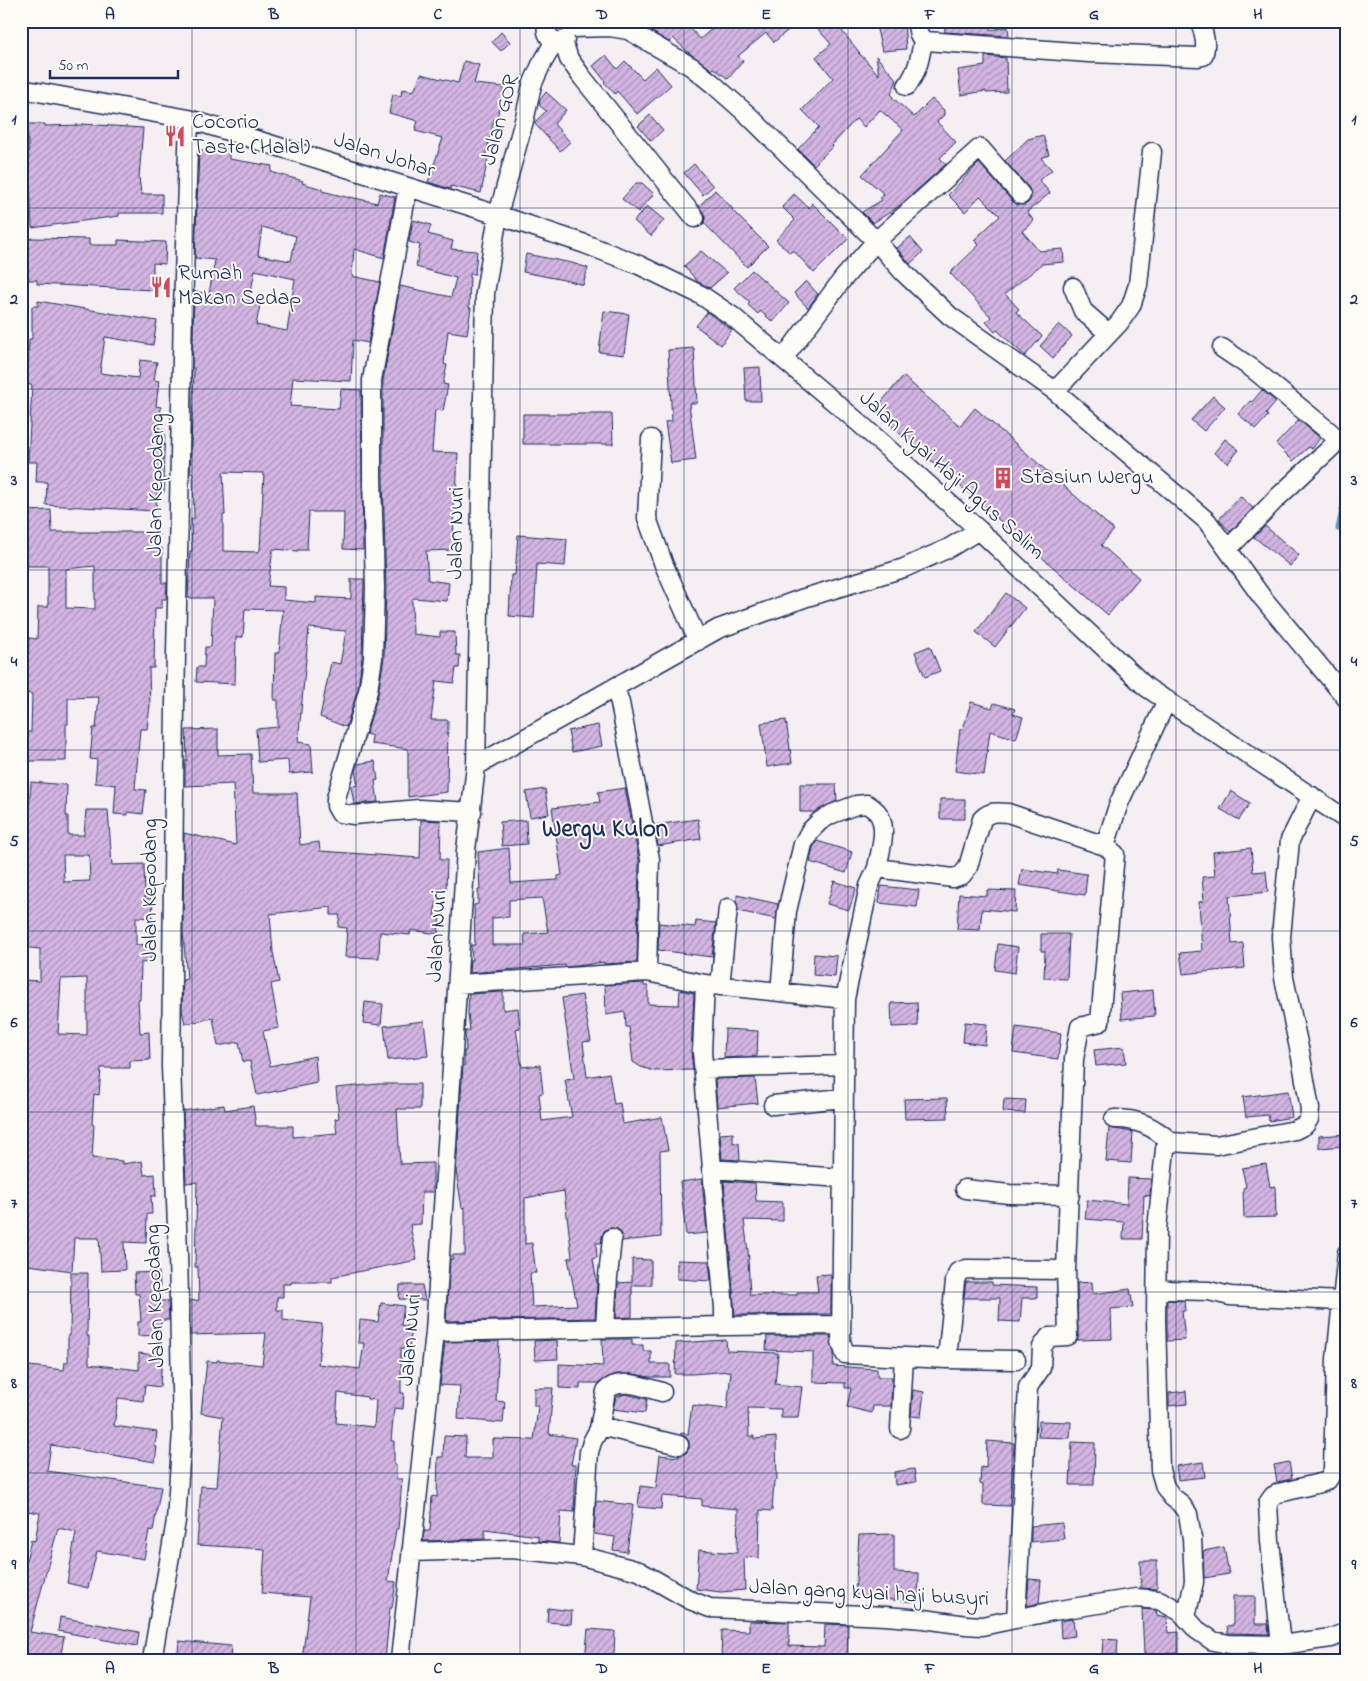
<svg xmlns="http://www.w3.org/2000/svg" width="1368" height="1681" viewBox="0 0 1368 1681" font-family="'Indie Flower',sans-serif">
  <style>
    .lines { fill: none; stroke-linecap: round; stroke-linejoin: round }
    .stream { stroke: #6193b6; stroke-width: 5 }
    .building { fill: url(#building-hatch); stroke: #1b2f5e; fill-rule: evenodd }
    .minor-casing { stroke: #1b2f5e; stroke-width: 21 }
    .minor { stroke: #fdfcf7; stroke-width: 18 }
    .grid { fill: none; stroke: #1b2f5e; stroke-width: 1; stroke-opacity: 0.55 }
    .labels { text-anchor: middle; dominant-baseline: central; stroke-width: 4; stroke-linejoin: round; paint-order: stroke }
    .street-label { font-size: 22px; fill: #1b2f5e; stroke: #fdfcf7 }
    .poi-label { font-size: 22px; fill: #1b2f5e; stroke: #fdfcf7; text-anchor: start }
    .quarter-label { font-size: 25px; font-weight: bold; fill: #1b2f5e; stroke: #fdfcf7 }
    .neatline { fill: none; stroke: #1b2f5e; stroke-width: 2 }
    .grid-label { font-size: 16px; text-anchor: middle; font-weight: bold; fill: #1b2f5e }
  </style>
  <defs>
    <pattern id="building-hatch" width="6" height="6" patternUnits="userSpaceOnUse" patternTransform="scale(1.25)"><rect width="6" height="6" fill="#d3b5e2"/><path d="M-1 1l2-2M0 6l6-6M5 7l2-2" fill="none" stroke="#aa94ba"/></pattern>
  </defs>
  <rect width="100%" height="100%" fill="#f5eef3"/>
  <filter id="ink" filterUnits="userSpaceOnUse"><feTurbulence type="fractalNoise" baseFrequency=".02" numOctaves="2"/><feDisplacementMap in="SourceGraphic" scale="10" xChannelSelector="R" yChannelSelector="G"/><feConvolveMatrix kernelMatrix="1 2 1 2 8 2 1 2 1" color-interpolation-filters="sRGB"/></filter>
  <g filter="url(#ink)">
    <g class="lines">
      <path class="stream" d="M1347,485L1338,529L1347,528"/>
    </g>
    <path class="building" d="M656,21H684L700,39L721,21H799L774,42L766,33L738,56L743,61L728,79L714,68L712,70L688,52L673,38L669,42L647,29Z
      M822,21H854L842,31L860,53H858L861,55L879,75L876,56L897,80L891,94L893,96L892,97L914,117L932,99L944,110V115L937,122L956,142L940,158L946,164L898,207L873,223L862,212L882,200L880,197L884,194L862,175L903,130L880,110L864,127L856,119L832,145L833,146L814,165L798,149L819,127L802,110L833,78L816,57L831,44L816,27Z
      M875,21H904L906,49L882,51Z
      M944,21H991L990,30L1008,27L1009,36L945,32Z
      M501,32L510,42L501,51L492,42Z
      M606,55L617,69L625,61L643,79L656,67L671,85L637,114L617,91L615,94L604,82L605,81L593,66Z
      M985,56L1006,58L1007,92L986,93V91L961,95L958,70L985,66Z
      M464,61L479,65L474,84L504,87L503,101L500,100L497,120L494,119L485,158H488L481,193L451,186L450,189L428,182L443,138L415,131L418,121L389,113L393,94L401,96L402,89L414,91L421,74L458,83Z
      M546,92L566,110L554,124L570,142L560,151L534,123L546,111L539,105L540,100Z
      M650,115L663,130L651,141L638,126Z
      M27,124H45V126L82,125V124L143,128L139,177L141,194H162V213H119V216L32,228Z
      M1043,135L1049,155L1041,158L1052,170L1039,180L1050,193L1027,212L1034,221L1022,231L1039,251L1063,249L1064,262L1042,264L1005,294L1019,309L1016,312L1042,336L1025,356L997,330L995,332L986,322L991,317L950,273L979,245L974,240L1000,216L980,196L965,212L948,195L979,163L1013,202L1023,205L1028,203L1031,198L1029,188L1005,161L1028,139Z
      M229,149V159L272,166L271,172L303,181L302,183L322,189V191L350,198V197L377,203L380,193L395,197L384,258L354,249L352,276L380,282L368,343L353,340L351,381L293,378L290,406L339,409L341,389L361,390L363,550L343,549L344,512H309L307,550H298V551L273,549L268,586L284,587V600L316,603V597L351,599V579H364L362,657L358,689L346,727L320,717L331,662L340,664L346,631L309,628L298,742L311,744L313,772L289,774L288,760L258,762L256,729L278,727V700H274L275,653H279L283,610L245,609L243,637H236L235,684L196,682L197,667H204L205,647H211L213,598H188L190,551H192L191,519H194L193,473H190L194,368H192L194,291L209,294L215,260L195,258L199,150ZM262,227L296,236L291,261L258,255ZM255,270L295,279L287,331L256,325L260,305L249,302ZM223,472L264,473L260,550L258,552L223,551V515H225Z
      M694,164L713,186L703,195L684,173Z
      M636,183H642L654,194L638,212L622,199Z
      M715,190L733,209L732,210L768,246L747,267L704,223L705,216L699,206Z
      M794,194L809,208L812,203L848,239L814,273L793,250L790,253L776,240L795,220L782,207Z
      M647,206L664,220L651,236L634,221Z
      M413,220L431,225L428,234L453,241L451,249L477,251L475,274H470L469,308H471L467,334L448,331L444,364L447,365L443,384L448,385L443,411L435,410L432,452L458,453L456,499H453L454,550L426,551L428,580L449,583L447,601L414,598L412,600L413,634L440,637V632H455L456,655H460L459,668H456L454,683L436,681L431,720H448L447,792L408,797V749L371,744L372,736L366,734L378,694L384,658L386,588L383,476V381L400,286L451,297L456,278L416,267L420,245L409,242Z
      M910,237L923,252L910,264L897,248Z
      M33,238L89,239V245H118V240L166,242L165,264L153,263V290L37,284V280H28V239Z
      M701,251L727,273L710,288L698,282L684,266Z
      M526,254L572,263L588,268L583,285L569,281L523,272Z
      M752,270L789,303L773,322L760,311L758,314L748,305L750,302L734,288Z
      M806,281L818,294L808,308L794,293Z
      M38,301L157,321L153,345L105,337L100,373L138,378L140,360L157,362L154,380L159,381L156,406L161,407L159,430H165L163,478H165L164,492H157L156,511L46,505L47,482H36L37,462H28L32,385L24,384L25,367H28L29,339H32V306H38Z
      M604,311L629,314L624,355L599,352Z
      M707,312L732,330L721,345L696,326Z
      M1059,324L1072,336L1053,358L1040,346Z
      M694,348L697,403H689L696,460L671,463L665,422L672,421L668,350Z
      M760,367L761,401H746L744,368Z
      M903,376L960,426L975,408L1114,530L1101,545L1139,578L1108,615L874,411Z
      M1262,390L1276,402L1266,414L1268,416L1256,429L1238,414L1250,401L1252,402Z
      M1213,396L1225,407L1204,431L1191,420Z
      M523,414H612L613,444H523Z
      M1299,420L1320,438L1312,449L1309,447L1293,461L1276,444Z
      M1225,439L1239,450L1228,463L1214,453Z
      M1240,496L1253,508L1230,532L1219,519Z
      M51,510L52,532H159L158,548H162V583H167L166,599H162V608H155L154,668H149L150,705L147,729H140L135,789L146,790L143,814L128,812V815L114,814L116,785L95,783L97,760L90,759L93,728H96L99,697L68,698V724H66V761H21V732H31L32,694L25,693L29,638L37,639L38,607H48V566H27V531H24V511ZM95,566V609L66,608V569Z
      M1265,526L1299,555L1290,566L1254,537Z
      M518,535L567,539L565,566L537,564L534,618L509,616L511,575H515Z
      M1006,593L1025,608L995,647L976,632Z
      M930,646L940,671L925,677L915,652Z
      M971,702L992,708L994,703L1015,709L1013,714L1023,717L1016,739L990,731L984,775L955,771L960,729H963Z
      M786,720L792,763L767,767L761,723Z
      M598,725L602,746L572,752L568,731Z
      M218,729V755L251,754L253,793H297L300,845L319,842L320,851L420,858L421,820L441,821L440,860H447L446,889H439L434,915L440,916L438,934L411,930L410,935L380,932L379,958L345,957L347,928L338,927L340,915H331V907L270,914L273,952L279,982L271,984L279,1028L263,1031L270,1066L315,1056L317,1083L257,1095L250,1061L243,1062L239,1042L218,1046L213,1018L185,1024L182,1010L183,980L187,979L183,932L184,833L236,845L233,784L185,786V761H187L186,730Z
      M375,761L378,780L375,781L378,802L354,804L351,786L358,785L355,771L357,764Z
      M31,782L67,785L66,816H68V835H84L86,810H108L112,865L144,864L145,898L153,899L152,918L136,917V945L151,944V962L141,963L140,1000H138L140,1033L149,1032L150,1060L130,1061V1068H101L99,1095L94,1094L92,1124L94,1125L92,1158L122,1161V1164L142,1161L144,1175L155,1174L156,1196H151L152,1214H147L146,1243L124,1242L125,1270L101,1271L99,1238H74L72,1271L21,1264L23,1116H21V980L40,981V949L21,947V934H24L21,884H26L25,843H21V828H27ZM63,855H89L90,881L64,882ZM87,978V1035L58,1034L61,979Z
      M800,784H836L837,801L815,812H800Z
      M625,788L639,860L637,962L604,964V962L584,965L566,967L565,965L469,973L470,960H472L471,945H475L474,905L478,904V890H480L478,852L509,848L511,883L558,880V876L562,875L552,808L600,802L598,792ZM542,898L548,932L524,934L525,945H492V918L509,917V900Z
      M545,789L549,814L530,817L526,792Z
      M1231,791L1250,803L1239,820L1220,809Z
      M940,799H965V819H940Z
      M698,819L701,839L658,846L654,825Z
      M526,820L527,844L502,846L500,822Z
      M817,841L852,852L846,873L810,862L813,848Z
      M1251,848L1253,872L1266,871L1268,892L1229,896L1232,944L1243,943L1245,968L1183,974L1180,953L1202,951L1199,902L1204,901L1202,877L1215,876L1213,852Z
      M1022,869L1057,874L1058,870L1087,874L1085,895L1019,885Z
      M834,881L856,888L849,910L827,904Z
      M881,886L919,890L917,907L879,903Z
      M987,890L1016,891L1015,912L982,909L980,930L957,929L959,894L987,896Z
      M737,895L778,904L776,919L738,911L736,901Z
      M696,921L716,923L712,957L658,950L659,923L695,927Z
      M1041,934H1069L1067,979L1044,978L1045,951H1041Z
      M998,944L1018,947L1015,973L995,970Z
      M814,954L837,956L835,977L813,975Z
      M644,983V986H648V1004L679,1005L680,990L694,993L691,1052L693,1070L654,1071L641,1067L633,1062L629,1027H626L625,1012L606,1015L605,985Z
      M1153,990L1155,1016L1122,1019L1120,993Z
      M503,992V1010L518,1008L520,1028L516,1029L522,1067L540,1065L543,1093L539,1094L542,1121L572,1117L565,1080L574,1079L562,998L582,995L591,1041L583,1042L587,1077L609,1073L614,1104L620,1103L623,1124L662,1117L668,1150L660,1151L661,1237L622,1241V1234L618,1229L608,1228L604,1231L601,1243H596L597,1258L593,1259L597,1283L595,1318L446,1321L450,1259H453L452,1255H465V1207L462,1208L456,1171L463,1066H464V1051H466L465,1031H470L468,1013L469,994ZM564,1191L572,1257L568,1258L577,1305L532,1307L530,1273H536L532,1243L525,1244V1198Z
      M365,1002L383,1004L381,1025L363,1023Z
      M917,1002L918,1026L892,1027L891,1003Z
      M424,1021L428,1056L388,1060L384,1026Z
      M965,1022L987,1024L985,1045L963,1042Z
      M1016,1027L1061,1033L1058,1059L1013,1053Z
      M725,1029L758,1031L757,1056L724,1058Z
      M1124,1047L1126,1063L1096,1066L1094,1050Z
      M755,1078L758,1103L717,1107L715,1079Z
      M378,1084H420V1109H397L400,1164L433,1163V1192H422L421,1224L410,1225L417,1260L332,1277V1282H291V1284H283V1297H277V1310H283V1320L322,1324L318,1364L360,1369L364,1343H358L360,1320L378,1322L381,1303L404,1306L401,1325L412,1327L409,1349L401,1348V1393H404L403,1409L394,1408L391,1441H394V1465H396V1479H402L398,1529H396L388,1581L396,1582L392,1608H390L385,1660H302L310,1597L262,1593L265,1549L197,1545L201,1486L217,1487L223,1417L201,1413L207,1361L217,1362V1360L262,1365L266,1333L190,1335V1301L199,1300L198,1267H195L197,1182L186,1183L183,1111L224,1105L225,1110L253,1106L256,1126H293V1137L337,1133L335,1119L339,1118L336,1088ZM338,1393L367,1397V1399L376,1400L374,1427L336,1423Z
      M1288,1091L1292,1117L1269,1121L1268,1115L1246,1117L1243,1097Z
      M947,1098L948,1118L905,1119L904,1099Z
      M1004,1099L1026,1100L1025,1113L1003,1112Z
      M1109,1128L1133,1132L1131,1163L1106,1161Z
      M733,1133V1143H739L740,1160L722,1159L720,1134Z
      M1347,1134V1146L1319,1148V1136Z
      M1266,1164L1270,1187L1275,1186L1276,1217L1244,1218L1243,1188L1246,1187L1242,1168Z
      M1128,1178L1151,1179L1150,1196L1144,1195L1142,1239H1123L1124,1222L1085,1219L1087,1200L1127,1204Z
      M702,1179L707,1233L686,1235L680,1182Z
      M724,1181L755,1183L756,1201L783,1202V1221L744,1220L749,1259H748L750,1295H797V1292H818L816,1275L831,1274V1314L735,1315Z
      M632,1259L651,1260V1285H632V1317L616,1318L618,1283L632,1282Z
      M677,1260L709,1261L711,1281L677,1279Z
      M159,1272L161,1301H168L169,1320H161V1335L138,1336V1322H141L139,1294H135L134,1273Z
      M71,1273H88L87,1336H89V1364L139,1370V1353L162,1356L160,1387L145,1385L143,1401L118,1398L114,1426L157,1432L155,1447H157L155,1462L51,1445L47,1471L161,1487L153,1531L149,1530L144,1559L97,1551L88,1588L67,1583L76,1532L58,1528L30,1632L64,1637L60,1660H50L21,1655V1581L31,1540L35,1541L40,1513L21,1510V1365L64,1370L65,1362H68V1336H70Z
      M966,1282H992V1285L1037,1287V1298H1022L1020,1322L999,1321L1000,1298H964Z
      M1092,1282L1093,1294L1130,1289L1133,1307L1111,1309L1112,1339L1078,1340L1077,1283Z
      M400,1285H422L425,1300L399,1299Z
      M1167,1300L1184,1301L1185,1311H1182L1185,1340L1167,1341Z
      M767,1336H830L834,1353L833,1366L877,1369V1377H892L891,1406H873L872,1413L847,1407L851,1388H845V1383L813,1382V1352L766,1350Z
      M602,1339H632V1345H643V1351H651V1364H670V1377H649L634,1374H617L608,1377L599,1383H580V1389L559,1388V1364L603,1366Z
      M557,1340L558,1359L535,1360L534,1341Z
      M726,1340L727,1351L778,1353L775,1384L802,1387L798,1418H781V1409L748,1408L749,1436H754V1439L776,1437L777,1480L774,1481L772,1511L760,1510L759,1558L744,1557L745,1590L721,1592L696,1589L699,1550L737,1553L738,1509L702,1506V1499L662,1496L661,1509L638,1507L640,1486L656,1488L660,1455L679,1457V1455L686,1453L689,1448V1442L686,1437L681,1435V1433L688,1434L692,1405L727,1409L731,1371L692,1374H675L676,1343Z
      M499,1341L496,1401L505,1402L503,1423L458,1419L460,1386L440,1385L445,1342Z
      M534,1388H553L549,1434L576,1438L571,1465H576L574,1512L561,1511L559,1543L538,1541V1536L485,1529V1539L423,1541L424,1531H430L432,1496L437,1497L438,1457H443L444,1436L466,1437L465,1458H493V1439L534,1440L538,1406H534Z
      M913,1390L924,1392L921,1417L911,1416Z
      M1186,1391L1187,1404L1169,1406V1393Z
      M625,1394L647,1399L645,1413L613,1409L616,1397Z
      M1039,1421L1071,1422L1070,1438L1038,1437Z
      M987,1441L1014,1443L1010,1506L983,1505V1485L980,1484L981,1467L986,1468Z
      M1072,1442L1095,1443L1094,1485H1070Z
      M1203,1462L1205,1477L1178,1480L1176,1466Z
      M1289,1462L1292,1479L1277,1482L1274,1465Z
      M914,1469L916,1482L895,1485L894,1472Z
      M596,1501L633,1505L627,1552L613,1550L615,1537L594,1534Z
      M1062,1523L1064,1539L1031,1542V1526Z
      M894,1534V1572L919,1573L918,1602L855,1597L859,1535Z
      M1224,1547L1229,1574L1204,1578L1203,1551Z
      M1140,1561H1157V1589L1141,1588Z
      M1029,1579L1041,1580L1039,1603L1027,1606Z
      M1233,1596H1255V1624H1268L1269,1634L1228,1633L1227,1626L1233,1625Z
      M548,1608L572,1611L571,1624L547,1622Z
      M1142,1609L1156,1610L1157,1615L1167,1617L1168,1633L1179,1632V1653L1144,1654Z
      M60,1617L139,1632L137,1646L58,1631Z
      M1073,1619L1075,1636L1061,1638L1060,1621Z
      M749,1621L789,1622V1646L824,1647L825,1624L848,1625L847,1660H721L722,1630L749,1631Z
      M588,1629L615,1631L614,1654H608V1660H585Z
      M1103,1639L1118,1640L1117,1655L1102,1654Z
      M179,1641L231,1646L230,1660H177Z"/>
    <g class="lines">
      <g class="minor-casing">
        <path id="minor" d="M548,21C543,34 552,45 565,40
          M917,21C918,30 917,37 926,41L1089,53L1198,57L1203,56C1208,44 1203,33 1200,21
          M572,28L610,27L628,30L692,67L713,84L748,115L876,241L904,273L950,316L1055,391L1207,521L1261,596L1347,699
          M563,41L569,59L582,77L695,218
          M907,86C918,70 920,59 923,40
          M21,89L189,119L498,215L585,244L639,265L701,295L732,316L858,422L979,530L1146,687L1347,820
          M408,187L372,380V476L375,588L373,658L368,691L336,798V806L340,813L354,815L419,809L472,812
          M1073,287L1083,311L1108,333
          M1222,348L1253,369L1331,433L1336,439V443L1277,498L1228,549
          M783,359L842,280L876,241L980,148L1021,195
          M1055,391L1119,323L1131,306L1138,285L1152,152
          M651,439L647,518L664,565L698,641
          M615,687L620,703L650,859L647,972
          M476,766L718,629L804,598L904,568L949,548L979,530
          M458,984L647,972L705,984L845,999
          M720,986L728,908
          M780,992L787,911L803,844L810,831L820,821L832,814L856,805L867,804C870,806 874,809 877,812C889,826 880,852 877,868
          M703,1069L844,1065
          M773,1105L843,1098
          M1114,1119C1137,1118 1154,1127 1171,1142
          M711,1169L842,1178
          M965,1189L1009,1194L1070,1195
          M1157,1288L1169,1290L1209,1291L1230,1296L1341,1301
          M724,1326L841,1325
          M605,1328L608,1277L612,1238
          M435,1332L724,1326V1308L702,1052L705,984
          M947,1359L955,1281L958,1272L966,1269L1066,1270
          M1016,1360L947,1359L845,1354L841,1341L845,999L869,886L877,868L953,878L962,875L968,867L982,819C990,811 997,812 1008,813L1105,846
          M600,1426L679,1445
          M900,1429L904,1357
          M411,1552L512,1549L582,1556L639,1571L690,1600L710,1608L885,1616L924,1619L966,1625L982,1626L1053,1611L1136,1598L1159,1600L1181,1612L1197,1630L1213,1641L1229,1644L1281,1645L1331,1638L1347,1632
          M582,1556L589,1452L592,1442L599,1429L606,1391C619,1376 646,1388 662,1392
          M1186,1617L1194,1582L1192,1538L1188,1514L1180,1503L1172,1497L1165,1487L1160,1470L1156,1318L1157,1229L1165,1149L1171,1142L1216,1145L1295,1130L1305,1125L1309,1119L1310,1109L1301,1057L1284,978L1281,937L1290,840L1312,796
          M1016,1619L1028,1387L1041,1368L1042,1347L1049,1337L1068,1336L1066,1270L1074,1059L1080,1027L1100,1022L1115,854L1105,846L1119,803L1167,700
          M1281,1645L1270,1541L1268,1503L1273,1496L1279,1493L1324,1482L1329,1478L1333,1470L1336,1359L1347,1253
          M152,1660L176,1521L182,1431L178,1253L171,1066L175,704L183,309L189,119
          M400,1660L435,1332L466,850L476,766L485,293L498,215L525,117L532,85L541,65L555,41"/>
      </g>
      <use href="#minor" class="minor"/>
    </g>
  </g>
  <path class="grid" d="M192,21V1660M356,21V1660M520,21V1660M684,21V1660M848,21V1660M1012,21V1660M1176,21V1660M21,208H1347M21,389H1347M21,570H1347M21,750H1347M21,931H1347M21,1112H1347M21,1292H1347M21,1473H1347"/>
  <defs>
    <g id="restaurant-bare" transform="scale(1.725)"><path d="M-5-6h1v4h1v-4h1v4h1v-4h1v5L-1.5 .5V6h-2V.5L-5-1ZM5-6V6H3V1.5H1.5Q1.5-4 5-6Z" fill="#d1495b" stroke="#fdfcf7" stroke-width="2.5" paint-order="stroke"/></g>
    <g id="building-bare" transform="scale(1.725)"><path d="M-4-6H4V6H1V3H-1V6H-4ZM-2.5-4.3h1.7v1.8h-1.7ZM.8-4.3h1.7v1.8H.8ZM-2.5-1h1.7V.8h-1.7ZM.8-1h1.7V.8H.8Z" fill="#d1495b" stroke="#fdfcf7" stroke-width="2.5" paint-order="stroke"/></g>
  </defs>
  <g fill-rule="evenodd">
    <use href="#restaurant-bare" x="175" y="136"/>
    <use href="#restaurant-bare" x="161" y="287"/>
    <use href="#building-bare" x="1003" y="478"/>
  </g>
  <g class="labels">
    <g class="street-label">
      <text transform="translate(501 120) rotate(-75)">Jalan GOR</text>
      <text transform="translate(384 156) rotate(18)">Jalan Johar</text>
      <text transform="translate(951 476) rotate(42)">Jalan Kyai Haji Agus Salim</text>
      <text transform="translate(157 485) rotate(-89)">Jalan Kepodang</text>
      <text transform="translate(457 533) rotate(-89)">Jalan Nuri</text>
      <text transform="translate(151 890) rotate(-90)">Jalan Kepodang</text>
      <text transform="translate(438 936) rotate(-87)">Jalan Nuri</text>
      <text transform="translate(156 1296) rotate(-92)">Jalan Kepodang</text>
      <text transform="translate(411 1340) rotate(-85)">Jalan Nuri</text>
      <text transform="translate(869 1594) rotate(3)">Jalan gang kyai haji busyri</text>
    </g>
    <g class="poi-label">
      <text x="192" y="123">Cocorio<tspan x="192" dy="25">Taste (Halal)</tspan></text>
      <text x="178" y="274">Rumah<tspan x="178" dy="25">Makan Sedap</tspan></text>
      <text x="1020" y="478">Stasiun Wergu</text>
    </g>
    <g class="quarter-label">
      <text x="605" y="830">Wergu Kulon</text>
    </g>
  </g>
  <rect width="1368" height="1681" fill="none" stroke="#fdfcf7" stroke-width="55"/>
  <path d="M50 70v8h128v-8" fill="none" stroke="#1b2f5e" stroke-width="2.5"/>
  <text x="58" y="70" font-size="15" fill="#1b2f5e" stroke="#fdfcf7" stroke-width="4" paint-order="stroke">50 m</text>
  <rect x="28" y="28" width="1312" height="1626" class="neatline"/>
  <g class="grid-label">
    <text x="110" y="19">A</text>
    <text x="274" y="19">B</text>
    <text x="438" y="19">C</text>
    <text x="602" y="19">D</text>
    <text x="766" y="19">E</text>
    <text x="930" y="19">F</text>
    <text x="1094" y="19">G</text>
    <text x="1258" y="19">H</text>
    <text x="14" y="124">1</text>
    <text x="1354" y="124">1</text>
    <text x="14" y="304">2</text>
    <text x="1354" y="304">2</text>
    <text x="14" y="485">3</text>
    <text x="1354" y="485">3</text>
    <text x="14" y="666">4</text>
    <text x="1354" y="666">4</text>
    <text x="14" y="846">5</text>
    <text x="1354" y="846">5</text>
    <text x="14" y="1027">6</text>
    <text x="1354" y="1027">6</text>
    <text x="14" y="1208">7</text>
    <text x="1354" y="1208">7</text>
    <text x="14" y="1388">8</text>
    <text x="1354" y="1388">8</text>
    <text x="14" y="1569">9</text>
    <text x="1354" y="1569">9</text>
    <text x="110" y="1673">A</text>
    <text x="274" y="1673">B</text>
    <text x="438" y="1673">C</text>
    <text x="602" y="1673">D</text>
    <text x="766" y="1673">E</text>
    <text x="930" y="1673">F</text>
    <text x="1094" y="1673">G</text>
    <text x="1258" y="1673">H</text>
  </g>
</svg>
